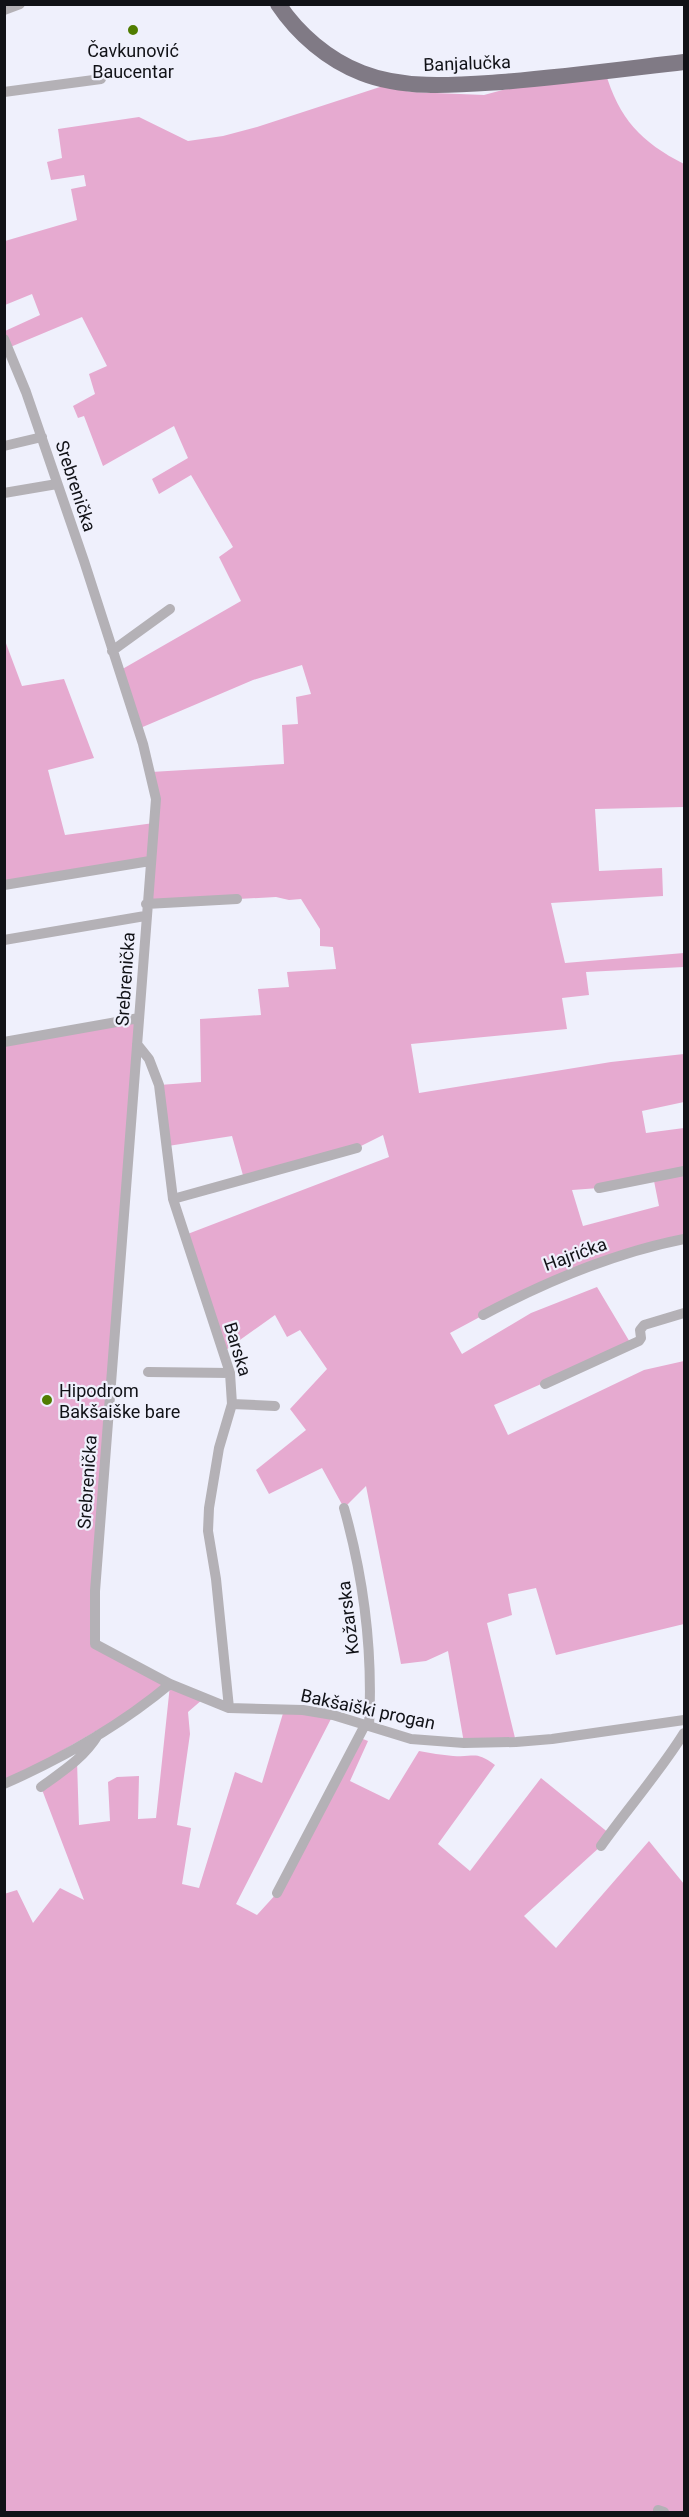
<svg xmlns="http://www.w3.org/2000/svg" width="689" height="2517" viewBox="0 0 689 2517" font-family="Roboto,sans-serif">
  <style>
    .green { fill: #e6aad0; fill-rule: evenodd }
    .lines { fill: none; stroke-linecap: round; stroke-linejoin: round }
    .minor { stroke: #b4b1b6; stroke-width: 10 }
    .primary { stroke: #807a85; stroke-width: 16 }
    .poi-dot { fill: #507c00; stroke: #eff0fc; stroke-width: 2 }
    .labels { text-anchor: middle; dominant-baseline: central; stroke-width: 4.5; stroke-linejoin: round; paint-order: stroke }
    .poi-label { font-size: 18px; fill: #111217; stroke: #eff0fc }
    .street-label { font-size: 18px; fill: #111217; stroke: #eff0fc }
  </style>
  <rect width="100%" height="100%" fill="#eff0fc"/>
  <path class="green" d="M605,71C619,119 641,142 684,164V807L595,809L599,871L662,868L663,896L551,903L565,963L684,953V967L586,972L589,995L562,998L567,1029L411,1044L419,1093L611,1062L684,1054V1102L642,1111L646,1133L684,1128V1239L539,1285L450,1333L462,1354L531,1313L597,1287L631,1344L494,1405L508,1435L644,1370L684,1361V1624L556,1655L536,1588L508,1594L512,1615L487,1623L516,1742L464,1743L448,1651L426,1661L401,1664L366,1486L344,1508L322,1468L269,1494L256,1470L306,1430L290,1409L327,1369L300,1330L287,1337L275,1315L223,1352L185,1235L389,1157L383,1135L357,1148L244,1179L232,1136L168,1146L159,1085L201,1082L200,1019L261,1015L258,989L289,987L287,972L336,969L333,947L320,946V929L301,899L289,900L276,897L146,904L150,861L5,885L4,638L22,686L64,679L94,758L48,770L65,835L154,823L151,772L284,764L282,725L298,724L296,697L311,694L302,665L253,680L138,729L119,671L241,601L219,557L233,547L191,475L159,494L152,479L188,458L174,426L103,466L84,416L78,418L73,406L95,394L89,374L107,366L82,317L8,348L5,331L40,315L32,294L5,305V241L77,220L71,189L86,186L84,175L51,180L47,162L62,158L58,129L139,117L188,141L223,136L257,127L383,86L411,92L484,95L543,79ZM653,1176L659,1206L583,1226L572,1190L599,1188Z
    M139,1018L95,1644L203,1699L188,1712L190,1734L177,1825L191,1828L182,1884L199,1888L235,1772L262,1783L284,1710L333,1715L236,1904L257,1915L277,1893L358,1737L368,1741L350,1781L389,1800L419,1751C430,1753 442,1755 453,1756C475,1758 474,1750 495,1765L438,1844L470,1871L541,1778L610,1834L601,1846L524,1916L556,1948L649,1841L684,1884V2512H5L4,1894L17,1890L33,1923L60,1888L84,1900L41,1787L77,1761L79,1825L110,1821L108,1782L117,1777L139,1776L138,1819L156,1818L170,1685L152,1699L4,1784L5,1042Z"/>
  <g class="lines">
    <path class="minor" d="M4,10L20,4
      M4,92L101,79
      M4,339L26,392L84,561L143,744L156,799L95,1591V1644L170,1684L229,1708L303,1710L333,1715L411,1739L464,1743L516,1742L552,1739L684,1720
      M4,446L42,437
      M4,493L57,484
      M112,651L170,609
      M4,885L150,861
      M146,904L237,899
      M4,940L145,916
      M4,1042L139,1018
      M137,1044L149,1059L159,1085L173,1199L230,1373L232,1404L219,1448L209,1508L208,1531L216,1579L229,1708
      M599,1188L684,1171
      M173,1199L357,1148
      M483,1315C547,1281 613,1253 684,1239
      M148,1372L230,1373
      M545,1384L639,1341L641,1338L640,1330L644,1325L684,1313
      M232,1404L275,1406
      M344,1508C364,1579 373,1652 369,1726
      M4,1784C63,1758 121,1725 170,1684
      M41,1787C63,1771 84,1758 98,1735
      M601,1846C628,1808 659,1773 684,1733
      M277,1893L365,1725
      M658,2510L664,2512"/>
    <path class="primary" d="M278,4C298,34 328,60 362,73C405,90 457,85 502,82C563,77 624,69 684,62"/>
  </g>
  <g class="poi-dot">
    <circle cx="133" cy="30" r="6"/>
    <circle cx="47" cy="1400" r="6"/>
  </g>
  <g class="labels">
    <g class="poi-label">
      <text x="133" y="50">Čavkunović<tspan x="133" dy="21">Baucentar</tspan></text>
      <text x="59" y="1390" text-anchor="start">Hipodrom<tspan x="59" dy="21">Bakšaiške bare</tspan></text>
    </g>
    <g class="street-label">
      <text transform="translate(467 63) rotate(-2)">Banjalučka</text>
      <text transform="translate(76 486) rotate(72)">Srebrenička</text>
      <text transform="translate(125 979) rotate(-86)">Srebrenička</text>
      <text transform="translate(575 1254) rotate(-20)">Hajrićka</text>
      <text transform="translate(238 1349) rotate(73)">Barska</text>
      <text transform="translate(87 1482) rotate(-86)">Srebrenička</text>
      <text transform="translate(348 1618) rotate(-97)">Kožarska</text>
      <text transform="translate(368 1709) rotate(12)">Bakšaiški progan</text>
    </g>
  </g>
  <rect width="689" height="2517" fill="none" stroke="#111217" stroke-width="12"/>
</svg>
